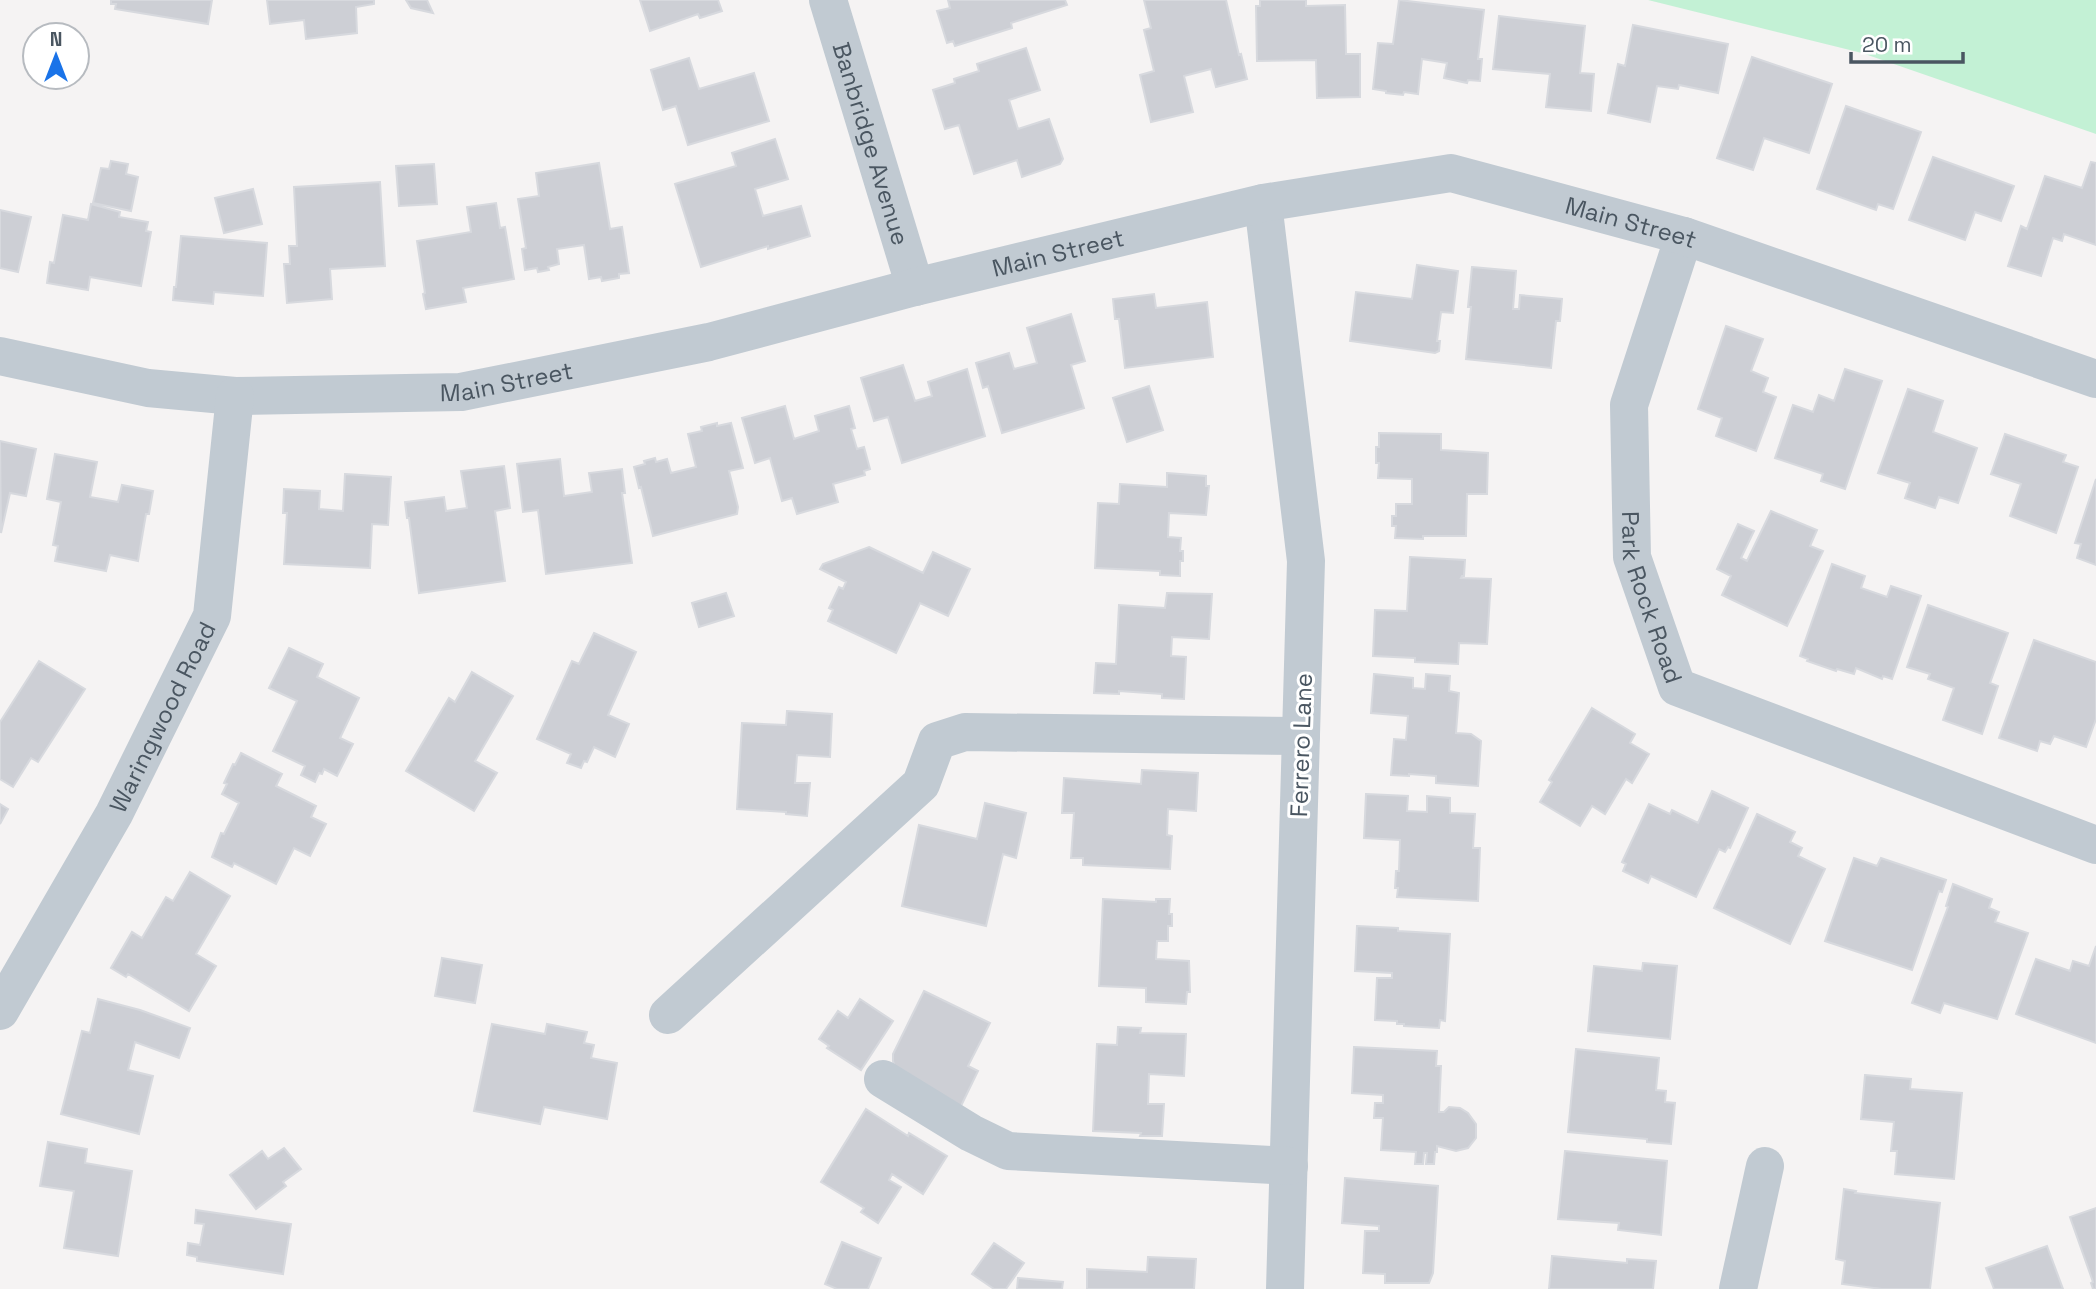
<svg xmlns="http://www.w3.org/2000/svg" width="2096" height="1289" viewBox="0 0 2096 1289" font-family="'Space Grotesk',sans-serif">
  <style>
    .green { fill: #c3f1d5 }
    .building { fill: #cdcfd5; stroke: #d7d9de; stroke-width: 2 }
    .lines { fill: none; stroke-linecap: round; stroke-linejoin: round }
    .minor { stroke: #c1cad2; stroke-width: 38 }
    .labels { text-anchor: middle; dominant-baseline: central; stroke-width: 6; stroke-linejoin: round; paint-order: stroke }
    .street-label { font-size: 24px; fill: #4a5661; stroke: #fff }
  </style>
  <rect width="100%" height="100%" fill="#f5f3f3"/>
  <path class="green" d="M1648,0H2096V134L1862,53Z"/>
  <path class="building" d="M111,0H212L208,24L115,9L116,4H111Z
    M267,0H374V4L356,7L357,33L306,39L304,20L270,24Z
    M406,0H427L433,13L411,8Z
    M640,0H718L722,11L700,18L698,14L650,31Z
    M948,0H1065L1067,5L1011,23L1012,28L955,46L953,41L947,43L937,11L950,8Z
    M1144,0H1226L1239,55L1241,54L1247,79L1216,87L1211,69L1184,76L1193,112L1151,122L1140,75L1154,71L1144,30L1151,28Z
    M1260,0H1306V6L1345,5L1346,54H1360V97L1317,98L1316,60L1257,61L1256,6H1260Z
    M1399,0L1484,10L1478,59H1482L1480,81L1468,80L1467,83L1444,78L1447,63L1422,59L1418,94L1404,92L1403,95L1386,93V91L1373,89L1378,43L1393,44Z
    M1499,16L1585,26L1580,73L1594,74L1591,111L1546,107L1550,74L1493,69Z
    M1633,25L1728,44L1718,93L1679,85L1678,89L1657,86L1650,122L1608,113L1618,64L1625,66Z
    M1026,48L1040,90L1009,100L1018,129L1049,119L1063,159L1060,164L1022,177L1017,160L974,174L959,125L945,129L933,90L955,83L954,79L979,71L977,64Z
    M1752,57L1832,84L1809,153L1764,138L1753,170L1717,158Z
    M689,58L699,89L754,73L769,121L688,145L676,106L663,110L651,70Z
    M1846,106L1921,132L1893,209L1878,204L1876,210L1817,189Z
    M775,139L788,179L755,189L763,216L801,206L810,236L768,249V246L701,267L675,184L736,166L732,153Z
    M1933,157L2014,186L2001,221L1975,212L1965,240L1909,220Z
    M111,161L128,164L126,174L138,177L131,211L93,203L101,168L109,169Z
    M2091,162L2096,163V245L2064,234L2062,241L2053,238L2041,276L2008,266L2021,226L2027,229L2045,176L2082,188Z
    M599,163L610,229L622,227L629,273L619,274V278L602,281L601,277L589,279L584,245L557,249L559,264L548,267L549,270L538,272L537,268L525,270L522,249L526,248L518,199L539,196L536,173Z
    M434,164L437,204L399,206L396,166Z
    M380,182L385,266L330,269L332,299L287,303L284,264H290L289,246H297L294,187Z
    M253,189L262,224L224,233L215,198Z
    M496,203L500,228L505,227L514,279L463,288L466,302L426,309L423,294L425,293L417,241L471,232L467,207Z
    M91,204L120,212L119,217L148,222L146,231L151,232L141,286L90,277L88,290L47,283L50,262L54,263L63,215L88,220Z
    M0,210L31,217L18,272L0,268Z
    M181,236L267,243L263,296L214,292L213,304L173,300L174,287H176Z
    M1417,265L1458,271L1453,313L1441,312L1437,341H1440L1439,351L1435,353L1350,341L1356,292L1412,299Z
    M1472,267L1516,271L1513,309H1519L1520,295L1562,299L1560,321H1556L1551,368L1466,359L1471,307H1468Z
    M1154,294L1156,308L1207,302L1213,357L1125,368L1119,319H1115L1113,299Z
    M1071,314L1085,361L1071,365L1084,408L1002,433L988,386L983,388L976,363L1009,353L1014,369L1037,363L1027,328Z
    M1726,326L1763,339L1751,371L1768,378L1763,392L1776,397L1756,451L1716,436L1722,418L1698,409Z
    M903,365L915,401L932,396L928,382L967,369L985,436L902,463L888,417L874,421L861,378Z
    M1845,369L1882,381L1845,489L1821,481L1823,474L1775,458L1793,405L1813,412L1819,395L1834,401Z
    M1149,386L1163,430L1127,442L1113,398Z
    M1908,389L1943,401L1933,432L1977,448L1958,503L1939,497L1935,508L1905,498L1910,483L1878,473Z
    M785,406L794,439L819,431L815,416L849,406L855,428L851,429L857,449L864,447L870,469L864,471L865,475L833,484L838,502L797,514L792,498L782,501L770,458L755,463L742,418Z
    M717,423V426L731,423L743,468L729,471L738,507L737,514L653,536L641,487L639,488L634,467L645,464L644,461L655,458L656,462L667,459L671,473L696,467L688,434L702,431L701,427Z
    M1379,433L1441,434V450L1488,453L1487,494H1467L1466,536H1423V539L1395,538L1396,526H1392V516H1396V504H1412V479L1378,478L1379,463H1376V447H1379Z
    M2005,434L2066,455L2063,462L2078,467L2056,533L2010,516L2021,484L1991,474Z
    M0,441L36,449L26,496L10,493L1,533Z
    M55,454L97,462L90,497L118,502L122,485L153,491L149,514H146L138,561L110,555L106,571L55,561L58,546L53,545L61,502L47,499Z
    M560,459L564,496L592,492L589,473L622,469L625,493H622L632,563L546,574L538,510L523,512L517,464Z
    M504,466L510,508L495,511L505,581L419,593L409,518H407L405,502L444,497L446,511L467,508L461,471Z
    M1167,473L1206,476V486H1209L1206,515L1169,513L1168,537L1181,538L1180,551H1183V561H1180V576L1160,575V571L1095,568L1098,503L1119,504L1120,484L1167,487Z
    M345,474L391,477L388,525L372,524L370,568L284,564L287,513H283L284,489L320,491L319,509L343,511Z
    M2096,479V565L2077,558L2081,544L2075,543Z
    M1771,511L1817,530L1810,546L1823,551L1787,626L1722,595L1731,576L1717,569L1738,524L1754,531L1741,558L1747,561Z
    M869,547L923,573L933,552L970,569L948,616L920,603L896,653L828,621L833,610L829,608L839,587L843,589L846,582L820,569L823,564Z
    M1410,557L1465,560L1464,576H1462L1461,578L1491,579L1487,644L1459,643L1458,664L1415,662V658L1373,656L1375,610L1407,611Z
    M1832,564L1865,576L1861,588L1887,597L1891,586L1921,596L1892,679L1883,676L1882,679L1856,668L1854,674L1837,669L1836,671L1807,661L1808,659L1800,656Z
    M726,593L734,616L699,627L692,603Z
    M1167,593L1212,594L1209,639L1172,637L1171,656L1186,657L1184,699L1162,698V694L1119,691V694L1094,693L1096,663L1116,664L1119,605L1165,608Z
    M1928,605L2008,633L1990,683L1998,686L1982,734L1943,720L1954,688L1928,679L1930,674L1907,667Z
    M594,633L636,652L608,715L629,724L615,757L594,747L587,762L584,761L581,768L567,763L571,754L537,739L572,661L579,664Z
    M2034,640L2096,662V719L2086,747L2054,736L2050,744L2040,741L2037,751L1999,738Z
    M289,648L323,664L317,677L359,698L340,738L353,744L337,776L324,769L322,774L319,773L315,782L301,775L305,766L273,751L297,701L269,688Z
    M39,661L85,689L38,762L31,758L13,787L0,779V722Z
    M472,672L513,696L475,761L497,773L474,811L406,771L449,698L455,702Z
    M1374,674L1413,678V688L1425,689L1426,674L1450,676L1449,691L1459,693L1456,733L1471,734L1481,741L1478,786L1436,783V776L1409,774V776L1391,775L1394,739L1406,740L1408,716L1371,713Z
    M1592,708L1635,734L1630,743L1649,754L1632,783L1626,779L1605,814L1592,806L1580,826L1540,802L1552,782L1549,780Z
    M787,711L832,714L830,757L797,755L795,783H810L807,816L786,814V812L737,809L742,723L786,725Z
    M241,753L282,774L276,786L316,806L311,817L326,824L310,856L294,848L276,884L234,863L232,867L212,857L221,833L224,834L239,803L222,794L227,784L224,783L233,764L235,765Z
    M1142,770L1198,773L1196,811L1168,809L1167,835L1172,836L1170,869L1083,865V858H1071L1074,813H1062L1064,778L1141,784Z
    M1712,791L1748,808L1730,848L1728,847L1725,852L1719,849L1696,897L1651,876L1648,883L1623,871L1626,864L1622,862L1649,804L1670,814L1672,810L1698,823Z
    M1366,794L1408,796L1407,811L1427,812V796L1450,798V813L1475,814L1473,848H1480L1478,901L1397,897L1398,888H1395L1396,871H1399L1400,840L1364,838Z
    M985,803L1026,813L1016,858L1003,854L986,926L902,906L919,825L977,839Z
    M0,804L8,809L0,824Z
    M1757,814L1795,832L1790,842L1802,848L1798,856L1825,869L1790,944L1714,908Z
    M1854,858L1877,866L1881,858L1946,880L1942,892L1939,891L1912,970L1825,941Z
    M190,872L230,896L196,954L216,966L189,1011L128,974L126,977L111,968L132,932L142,938L166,897L173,901Z
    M1953,884L1992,899L1989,908L1999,912L1995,922L2028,933L1997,1019L1944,1003L1940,1013L1912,1003L1948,907L1946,906Z
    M1103,899L1156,902V899H1170L1169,914H1172V926H1168V941H1157L1156,959L1189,961L1190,992H1187L1186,1004L1146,1002V988L1099,986Z
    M1357,926L1398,928V931L1450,934L1445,1021L1440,1020L1439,1028L1404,1026V1024H1397V1021L1375,1020L1377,978H1392V973L1355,971Z
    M2096,946V1043L2016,1014L2036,959L2070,971L2073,961L2089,966Z
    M442,958L482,965L475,1003L435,996Z
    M1643,963L1677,966L1670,1039L1588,1031L1594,966L1642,971Z
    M924,991L990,1023L968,1066L978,1071L960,1108L895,1068L893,1061V1054Z
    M98,999L140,1010L190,1028L179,1058L135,1042L128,1070L153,1076L139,1134L61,1114L82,1031L90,1033Z
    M860,999L893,1021L861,1070L827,1048L829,1046L819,1039L838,1011L848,1018Z
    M492,1024L545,1034L547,1024L587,1032L584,1043L594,1045L591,1058L617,1063L607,1119L544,1107L540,1124L474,1111Z
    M1118,1027L1141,1028L1140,1033L1186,1034L1184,1076L1149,1074L1148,1104H1164L1162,1136H1140L1141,1133L1093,1131L1097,1044L1117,1045Z
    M1354,1047L1437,1051L1436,1066H1441L1439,1112H1444L1449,1107L1460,1108L1468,1113L1476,1124V1138L1468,1148L1456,1151L1437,1146V1152H1435L1434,1164H1426L1427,1153H1424L1423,1164H1415L1416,1152L1381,1150L1383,1118H1374L1375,1103H1383V1095L1352,1093Z
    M1576,1049L1659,1058L1656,1090L1666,1091L1665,1102L1675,1103L1671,1144L1647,1142V1139L1568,1132Z
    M1865,1075L1911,1079L1910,1089L1962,1093L1954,1179L1895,1174L1897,1151H1891L1894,1122L1861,1119Z
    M866,1109L908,1136L909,1133L947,1156L923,1194L892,1174L889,1180L901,1187L878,1223L861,1212L864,1208L821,1182Z
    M48,1142L87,1149L85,1163L132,1171L118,1256L64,1248L74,1191L40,1186Z
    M284,1148L301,1169L283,1182L286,1186L256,1209L230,1175L262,1151L268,1159Z
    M1565,1151L1667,1161L1661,1235L1618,1230L1619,1223L1558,1219Z
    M1345,1178L1438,1186L1433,1273L1429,1283H1385V1274L1363,1273L1365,1231H1379V1226L1342,1223Z
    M1844,1189L1856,1191L1855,1193L1940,1203L1930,1289H1882L1842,1284L1845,1261L1836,1259Z
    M2096,1208V1289H2093L2091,1283L2093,1282L2070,1217Z
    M196,1210L291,1224L283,1274L197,1261V1257L187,1255L188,1243L200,1245L204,1224L195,1223Z
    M842,1242L881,1258L868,1289H837L825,1284Z
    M994,1243L1024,1263L1006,1289H994L972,1274Z
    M2047,1246L2063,1289H1994L1986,1268Z
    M1552,1256L1627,1263V1259L1656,1261L1653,1289H1549Z
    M1148,1257L1196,1259L1194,1289H1087V1269L1147,1272Z
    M1018,1278L1063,1282L1062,1289H1017Z"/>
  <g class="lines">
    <g class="minor">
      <path id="s1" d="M828,0L915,287"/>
      <path d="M1263,203L1306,561L1285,1289"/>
      <path id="s2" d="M1684,236L1629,405L1632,557L1677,687L2096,845"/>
      <path id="s3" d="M0,356L148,388L235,396L461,392L709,342L915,287L1263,203L1451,173L1684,236L2096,379"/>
      <path id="s4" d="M0,1011L114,814L212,616L235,396"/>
      <path d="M668,1015L921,784L937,741L965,732L1301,736"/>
      <path d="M883,1079L971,1133L1008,1151L1289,1166"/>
      <path d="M1738,1289L1765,1166"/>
    </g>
  </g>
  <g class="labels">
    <g class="street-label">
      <text stroke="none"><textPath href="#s1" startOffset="150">Banbridge Avenue</textPath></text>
      <text stroke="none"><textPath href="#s3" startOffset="1666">Main Street</textPath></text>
      <text stroke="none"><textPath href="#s3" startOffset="1078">Main Street</textPath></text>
      <text stroke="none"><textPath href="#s3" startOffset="511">Main Street</textPath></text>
      <text stroke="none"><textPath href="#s2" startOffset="373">Park Rock Road</textPath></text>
      <text stroke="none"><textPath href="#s4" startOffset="336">Waringwood Road</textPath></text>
      <text transform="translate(1301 745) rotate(-88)">Ferrero Lane</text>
    </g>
  </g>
  <g transform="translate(56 56)"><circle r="33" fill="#ffffff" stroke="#b7bbc0" stroke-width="2"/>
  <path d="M0-5L12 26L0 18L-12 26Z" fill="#1a73e8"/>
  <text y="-10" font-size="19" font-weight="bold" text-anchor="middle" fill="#4a5661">N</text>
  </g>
  <path d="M1851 52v10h112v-10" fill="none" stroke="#4a5661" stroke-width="3.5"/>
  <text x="1862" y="52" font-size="21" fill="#4a5661" stroke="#ffffff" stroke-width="5" paint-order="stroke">20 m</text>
</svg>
